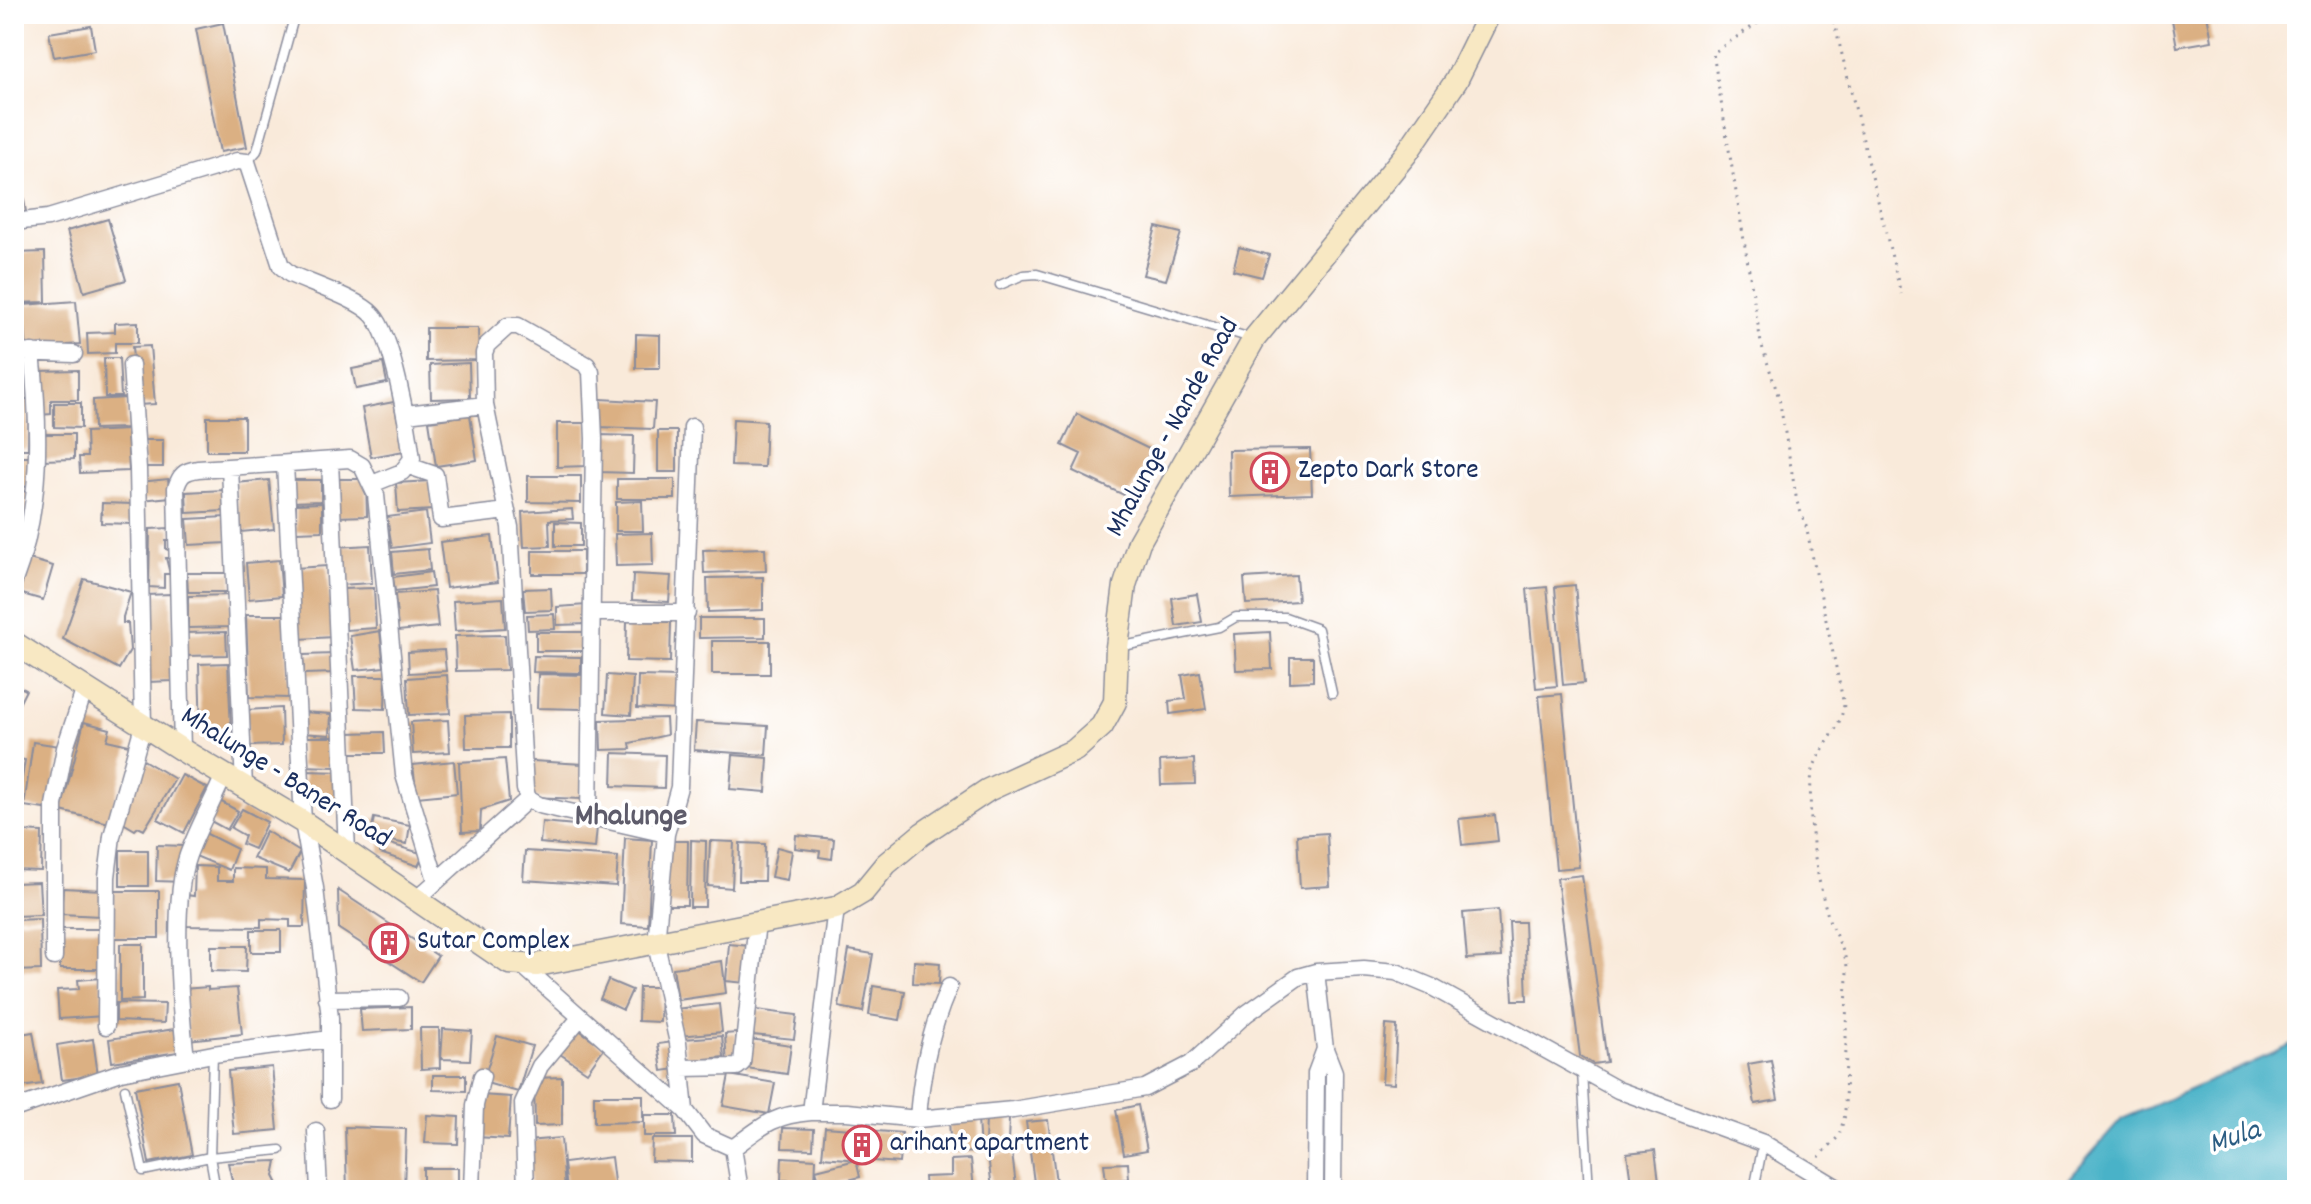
<svg xmlns="http://www.w3.org/2000/svg" width="2311" height="1204" viewBox="0 0 2311 1204" font-family="Dekko,sans-serif">
  <style>
    .water { fill: #49b2c8; stroke: #327093; stroke-width: 2 }
    .building { fill: #dbb083 }
    .lines { fill: none; stroke-linecap: round; stroke-linejoin: round }
    .lane-casing { stroke: #8a8c9c; stroke-width: 11 }
    .street-casing { stroke: #8a8c9c; stroke-width: 19 }
    .secondary-casing { stroke: #8a8c9c; stroke-width: 25 }
    .path { stroke: #8a8c9c; stroke-width: 3; stroke-dasharray: 2 6; stroke-linecap: butt }
    .lane { stroke: #fff; stroke-width: 8 }
    .street { stroke: #fff; stroke-width: 16 }
    .secondary { stroke: #f8e8c3; stroke-width: 22 }
    .labels { text-anchor: middle; dominant-baseline: central; stroke-width: 7; stroke-linejoin: round; paint-order: stroke }
    .street-label { font-size: 28px; fill: #1b2f5e; stroke: #fff }
    .poi-label { font-size: 28px; fill: #1b2f5e; stroke: #fff; text-anchor: start }
    .water-label { font-size: 30px; font-style: italic; fill: #2b5d83; stroke: #fff }
    .quarter-label { font-size: 32px; font-weight: bold; fill: #5e5c6b; stroke: #fff }
  </style>
  <rect width="100%" height="100%" fill="#fff"/>
  <filter id="ink" filterUnits="userSpaceOnUse"><feTurbulence type="fractalNoise" baseFrequency=".0125" numOctaves="2"/><feDisplacementMap in="SourceGraphic" scale="16" xChannelSelector="R" yChannelSelector="G"/><feConvolveMatrix kernelMatrix="1 2 1 2 8 2 1 2 1" color-interpolation-filters="sRGB"/></filter>
  <filter id="wash" filterUnits="userSpaceOnUse"><feTurbulence type="fractalNoise" baseFrequency=".006" numOctaves="4" result="noise"/><feDisplacementMap in="SourceGraphic" scale="32" xChannelSelector="R" yChannelSelector="G"/><feGaussianBlur stdDeviation="1.8" result="paint"/><feColorMatrix in="noise" values="0 0 0 0 0 0 0 0 0 0 0 0 0 0 0 0 0 1.4 0 .05"/><feComposite in="paint" operator="in"/></filter>
  <g filter="url(#wash)">
    <rect width="100%" height="100%" fill="#f9eada"/>
    <path class="water" d="M2297,1043V1190H2059L2122,1119Z"/>
    <g id="blocks">
      <path class="building" d="M2171,14H2207L2212,41L2177,47Z
        M223,23L247,147L220,152L196,29Z
        M91,26L95,50L54,57L49,33Z
        M19,171L26,212L14,215V172Z
        M108,219L126,280L84,292L67,231Z
        M1156,227L1181,233L1166,280L1143,275Z
        M1239,247L1269,255L1262,277L1233,270Z
        M45,252L46,302L14,303V253Z
        M76,301L80,344L68,345V349H27L23,305Z
        M138,322V343H115V353L88,354L87,333L115,332V323Z
        M426,328H478L479,360L426,361Z
        M636,334L660,335V368H636Z
        M150,346L155,404L137,405L132,347Z
        M104,358H119L121,397H105Z
        M14,361H23L22,396L14,395Z
        M383,363L387,383L356,389L352,369Z
        M469,363L470,398L431,399L430,365Z
        M78,370V400H51V414L39,415L38,371Z
        M126,398L127,428L94,429L93,400Z
        M14,399H29L28,449H14Z
        M600,399L655,402L653,429L599,427Z
        M394,402L404,451L371,457L362,408Z
        M54,403H81V428L54,427Z
        M1077,414L1151,450L1128,497L1073,471L1081,454L1062,445Z
        M470,415L477,460L436,466L429,421Z
        M207,417H244V451H207Z
        M733,419L766,421L764,467L731,466Z
        M557,423H587V466L557,467Z
        M127,430L129,471L80,473L79,457H87L86,432Z
        M658,431H677V472H658Z
        M42,434H74V459L42,460Z
        M601,435L634,436L633,473L599,472Z
        M144,440H163V467H144Z
        M1310,449L1312,494L1229,497L1228,450Z
        M14,457H31L30,487L14,486Z
        M528,476H581V503L528,502Z
        M168,479L170,497L142,500L140,482Z
        M334,479H366L367,516L335,517Z
        M617,479H675V499H617Z
        M269,480L274,529L241,532L236,483Z
        M291,480H321V501L292,502Z
        M431,481L433,510L398,512L396,483Z
        M14,490L28,492L22,536L14,535Z
        M224,490L225,511L187,513L186,492Z
        M642,501L643,531H616V502Z
        M102,503L133,504L132,524L101,523Z
        M322,503V531L296,532V504Z
        M572,509L573,519L549,520L550,546L524,547L522,512Z
        M426,512L430,543L392,548L387,517Z
        M226,517L227,543L189,545L187,519Z
        M555,522L581,523V546H555Z
        M171,528V541H166V549L171,551V558H166L170,574H164V588L149,587L150,529Z
        M652,533L653,565L616,566L615,534Z
        M492,536L498,582L446,588L440,542Z
        M370,545L372,583L338,585L336,547Z
        M765,548L766,571L704,573L703,550Z
        M428,549L430,570L394,574L392,552Z
        M532,551H583V574H532Z
        M29,559L53,566L43,600L19,593Z
        M279,560L282,596L249,599L246,563Z
        M327,566L333,637L299,639L295,568Z
        M431,572L433,587L395,591L393,577Z
        M187,573H232V592H188Z
        M633,574L671,576L669,602L632,600Z
        M1296,575L1298,601L1246,604L1244,578Z
        M763,577V610L708,612L707,578Z
        M84,579L131,592L123,617V623H128L130,650L119,669L63,639Z
        M1575,585L1584,683L1563,685L1555,587Z
        M1547,587L1557,686L1536,688L1527,589Z
        M374,588L376,628L346,630L343,589Z
        M551,588L552,610L525,611L523,589Z
        M434,591L438,627L398,631L395,594Z
        M171,594L172,681L148,682L146,595Z
        M1197,594L1202,622L1176,626L1172,598Z
        M232,595V627L188,628V596Z
        M503,598L505,628L455,631L453,601Z
        M587,605L588,624L557,625V607Z
        M554,614L555,629L528,630L527,615Z
        M246,615H286L290,698L249,697Z
        M699,618H765V637L699,638Z
        M627,621L671,622L670,662L626,661Z
        M380,631L384,667L355,670L350,636Z
        M226,632L227,655L185,656L184,633Z
        M536,632H586V651H536Z
        M1270,632L1272,669L1236,670L1234,634Z
        M505,635L507,670L456,671L455,636Z
        M712,641H770V674H712Z
        M444,650L446,671L409,673L408,652Z
        M334,654V673L304,674L303,655Z
        M534,656L581,657V673L533,672Z
        M1290,657H1313V681L1290,682Z
        M228,663L231,731L201,733L199,664Z
        M1200,672L1206,709L1170,714L1169,701L1186,699L1182,675Z
        M538,674L584,675L583,709L537,708Z
        M447,675L450,713L409,715L407,678Z
        M607,675L633,677L631,715L605,713Z
        M354,676H386L385,709L356,708Z
        M638,676L679,677L678,710L637,708Z
        M14,684L26,690L14,714Z
        M1562,694L1579,867L1556,869L1539,696Z
        M281,708L282,745L248,746L246,710Z
        M302,712L331,714L330,735L301,733Z
        M509,714V748H466L465,715Z
        M666,718L667,735L630,743L631,749L601,750L600,720Z
        M448,720L450,752L413,754L411,722Z
        M84,722L110,729L107,740L129,745L109,823L61,811Z
        M696,722L768,726L766,755L694,750Z
        M384,732L385,753H348L347,733Z
        M301,737H335V767L301,766Z
        M33,742L60,746L51,810L24,806Z
        M613,753L665,755L664,788L612,786Z
        M733,755L768,758L766,792L730,789Z
        M14,758L25,760L16,817H14Z
        M140,758L175,779L144,830L138,827L135,830L120,821Z
        M505,759L509,801L481,810L480,831L462,832L459,762Z
        M1194,759L1195,784L1161,785L1160,761Z
        M454,761L457,793L417,797L413,765Z
        M532,761L583,764L582,799L530,797Z
        M305,771L340,772L339,801H304Z
        M182,775L207,788L184,833L158,819Z
        M218,800L238,811L227,830L207,819Z
        M242,809L267,822L254,849L242,844L245,836L231,828Z
        M1495,815L1498,841L1462,845L1459,819Z
        M374,818L410,825L407,844L370,837Z
        M542,822L597,827L595,848L540,843Z
        M14,831L42,832L41,871L14,870Z
        M266,831L300,852L289,873L253,858Z
        M203,832L237,849L229,870L193,855Z
        M1327,833L1330,886L1300,888L1297,835Z
        M796,835L834,839L832,859L819,857L820,851L795,848Z
        M625,838L652,840L648,926L621,924Z
        M691,840L706,841L705,907H690Z
        M380,841L424,854L418,866L380,853Z
        M666,841H688L687,905H665Z
        M710,841L734,842L732,888L708,886Z
        M740,843L765,844L764,881H739Z
        M157,845L184,846V882L156,881Z
        M777,847L792,851L787,880L771,877Z
        M120,850H148V886H120Z
        M525,851L618,857L616,886L523,880Z
        M195,866L217,867V881H233V868L266,869V879L305,880L304,927H290V920L261,919V927L186,926V895L194,896Z
        M1582,875L1607,1062L1593,1064L1580,1056L1557,878Z
        M39,882L41,915L14,916V883Z
        M63,888L102,890L100,916L61,914Z
        M338,890L438,956L421,982L339,929Z
        M113,891H159V938H113Z
        M1498,910L1501,957L1467,959L1463,913Z
        M40,919L41,970L14,971V920Z
        M1509,922H1524L1527,1000H1513Z
        M60,929H101V969H60Z
        M251,930H281V952H251Z
        M120,944H143V1000L120,1001Z
        M729,944L750,946L746,983L726,981Z
        M211,946H247L246,972L211,971Z
        M849,950L873,954L863,1012L839,1007Z
        M722,961L726,993L678,1000L673,968Z
        M914,961L940,963L939,984L913,983Z
        M101,978L104,1016L59,1019L57,990L79,989L78,980Z
        M608,980L632,990L623,1010L600,999Z
        M873,986L905,991L900,1020L869,1015Z
        M208,987V990L237,988L242,1034L188,1040L183,989Z
        M639,987H661L660,1022L638,1021Z
        M116,1003L165,1004L164,1023L116,1021Z
        M719,1004L722,1032L679,1036L676,1009Z
        M411,1007V1029L362,1031L360,1009Z
        M756,1010L797,1015L794,1039L753,1035Z
        M1386,1025L1397,1026L1394,1084L1382,1083Z
        M575,1027L604,1048L587,1072L557,1052Z
        M420,1028H439L440,1068L421,1069Z
        M175,1029L178,1052L112,1062L109,1039Z
        M443,1029L472,1031L470,1060L441,1059Z
        M21,1031V1034L33,1032L42,1084L14,1088V1032Z
        M736,1033L738,1065L727,1066L725,1034Z
        M497,1036L532,1046L518,1092L483,1082Z
        M722,1036L724,1057L686,1061L684,1039Z
        M93,1039L98,1075L62,1080L57,1045Z
        M750,1039L791,1045L787,1074L746,1068Z
        M673,1042L677,1069L662,1071L658,1044Z
        M1771,1060L1778,1100L1755,1104L1748,1064Z
        M272,1067L278,1130L234,1134L228,1071Z
        M433,1075H466V1091L433,1090Z
        M729,1075L775,1083L769,1114L723,1106Z
        M562,1077V1125L535,1126L534,1078Z
        M178,1080L192,1155L149,1163L135,1088Z
        M480,1095L511,1097L508,1139L477,1137Z
        M594,1095H643V1122L594,1123Z
        M1138,1105L1147,1150L1124,1154L1116,1110Z
        M427,1115L459,1117L458,1144L425,1143Z
        M644,1115H675L676,1136H644Z
        M978,1118L980,1152L951,1153L949,1120Z
        M986,1118L1009,1119L1008,1143H985Z
        M1048,1120L1057,1190H1035L1026,1122Z
        M345,1127L406,1129L404,1190H347Z
        M825,1127L902,1133L899,1163L822,1157Z
        M783,1128L814,1129L813,1149L782,1148Z
        M561,1138L565,1190H531L527,1141Z
        M652,1139H692V1162L651,1161Z
        M1655,1150L1660,1190H1632L1627,1153Z
        M1012,1153L1016,1186L992,1189L988,1155Z
        M611,1157L615,1190H567L564,1163Z
        M782,1157L816,1159L815,1182L781,1180Z
        M971,1159L974,1190H925L924,1177L951,1176V1160Z
        M856,1160L860,1177L821,1187L816,1170Z
        M277,1161L274,1176L281,1190H227L232,1180L228,1163Z
        M1128,1163L1129,1179L1106,1181L1104,1164Z
        M423,1168H458V1190H423Z
        M780,1183L798,1185L797,1190H779Z
        M849,1184L851,1187L864,1185L865,1190H844V1185Z
        M803,1185L837,1188V1190H802Z"/>
    </g>
  </g>
  <g filter="url(#ink)">
    <use href="#blocks" fill-opacity="0" stroke="#8a8c9c" stroke-width="2"/>
    <g class="lines">
      <g class="lane-casing">
        <path id="lane" d="M247,162L257,151L295,14
          M1000,285L1023,275L1037,274L1251,338
          M1118,647L1219,627L1236,617H1285L1318,629L1332,693
          M213,1054L210,1157L216,1190
          M1582,1072L1589,1190
          M125,1089L143,1171L210,1157L280,1150
          M1754,1190L1763,1144"/>
      </g>
      <g class="street-casing">
        <path id="street" d="M14,222L48,218L237,161L247,162L281,266L290,274C311,284 359,299 373,315C393,337 408,427 412,459L402,472L372,484
          M14,352L74,354
          M485,405L510,527L525,789L528,799L539,805L666,834
          M406,414L485,405L484,353L487,345L508,326H518L587,365L591,372L594,439L589,816
          M330,461L347,851
          M285,464L303,822L315,888L330,1018V1099
          M409,466L435,475L441,519L507,511
          M230,467L244,787
          M14,581C42,508 40,429 32,352
          M592,613H687
          M182,750L176,488C180,475 184,471 198,469L350,459L362,466L376,495L404,775L436,880
          M418,898L528,799
          M54,957V805L65,748L85,688
          M523,966L685,1110L704,1135L733,1148
          M1316,972L1325,1049L1334,1072L1333,1190
          M949,987C930,1030 921,1072 918,1119L1013,1110L1145,1088L1191,1064L1246,1014L1298,977L1316,972L1364,969L1396,972L1432,987L1618,1090L1763,1143L1841,1190
          M327,999L399,998
          M106,1026L107,877L112,836L143,726L138,469L131,365
          M186,1059C180,1007 171,902 188,855C198,828 213,801 224,775
          M681,1068L737,1067L742,1063L757,922
          M14,1109L121,1072L213,1054L330,1039
          M685,1110L678,1043L656,944L666,834L679,787L692,427
          M811,1112H847L918,1119
          M316,1131L319,1190
          M733,1148C762,1126 773,1115 811,1112L836,908
          M733,1148L740,1190
          M472,1190L475,1105L482,1076
          M526,1190L523,1103L540,1066L579,1019
          M1315,1190L1316,1073L1325,1049"/>
      </g>
      <g class="secondary-casing">
        <path id="secondary" d="M14,643L182,750L303,822L509,963L537,965L836,908L863,892L886,864L922,834L988,790L1075,750L1102,726L1115,702L1117,647L1125,585L1139,542L1254,339L1406,154L1456,81L1489,14"/>
      </g>
      <path class="path" d="M1771,14L1713,53L1761,343L1779,398L1797,502L1806,526L1844,705C1839,737 1813,750 1811,782C1808,825 1816,875 1828,916C1833,934 1845,948 1847,967L1845,1115L1839,1136L1819,1157
        M1832,14L1901,294"/>
      <use href="#lane" class="lane"/>
      <use href="#street" class="street"/>
      <use href="#secondary" class="secondary"/>
    </g>
  </g>
  <defs>
    <g id="building-ring" transform="scale(2)"><circle r="9.5" fill="#fff" stroke="#d1495b" stroke-width="1.5"/><path d="M-4-6H4V6H1V3H-1V6H-4ZM-2.5-4.3h1.7v1.8h-1.7ZM.8-4.3h1.7v1.8H.8ZM-2.5-1h1.7V.8h-1.7ZM.8-1h1.7V.8H.8Z" fill="#d1495b"/></g>
  </defs>
  <g fill-rule="evenodd">
    <use href="#building-ring" x="1270" y="472"/>
    <use href="#building-ring" x="389" y="943"/>
    <use href="#building-ring" x="862" y="1145"/>
  </g>
  <g class="labels">
    <g class="street-label">
      <text transform="translate(1174 428) rotate(-61)">Mhalunge - Nande Road</text>
      <text transform="translate(285 779) rotate(32)">Mhalunge - Baner Road</text>
    </g>
    <g class="poi-label">
      <text x="1298" y="472">Zepto Dark Store</text>
      <text x="417" y="943">Sutar Complex</text>
      <text x="890" y="1145">arihant apartment</text>
    </g>
    <g class="water-label">
      <text transform="translate(2235 1139) rotate(-18)">Mula</text>
    </g>
    <g class="quarter-label">
      <text x="631" y="818">Mhalunge</text>
    </g>
  </g>
  <rect width="2311" height="1204" fill="none" stroke="#fff" stroke-width="48"/>
</svg>
